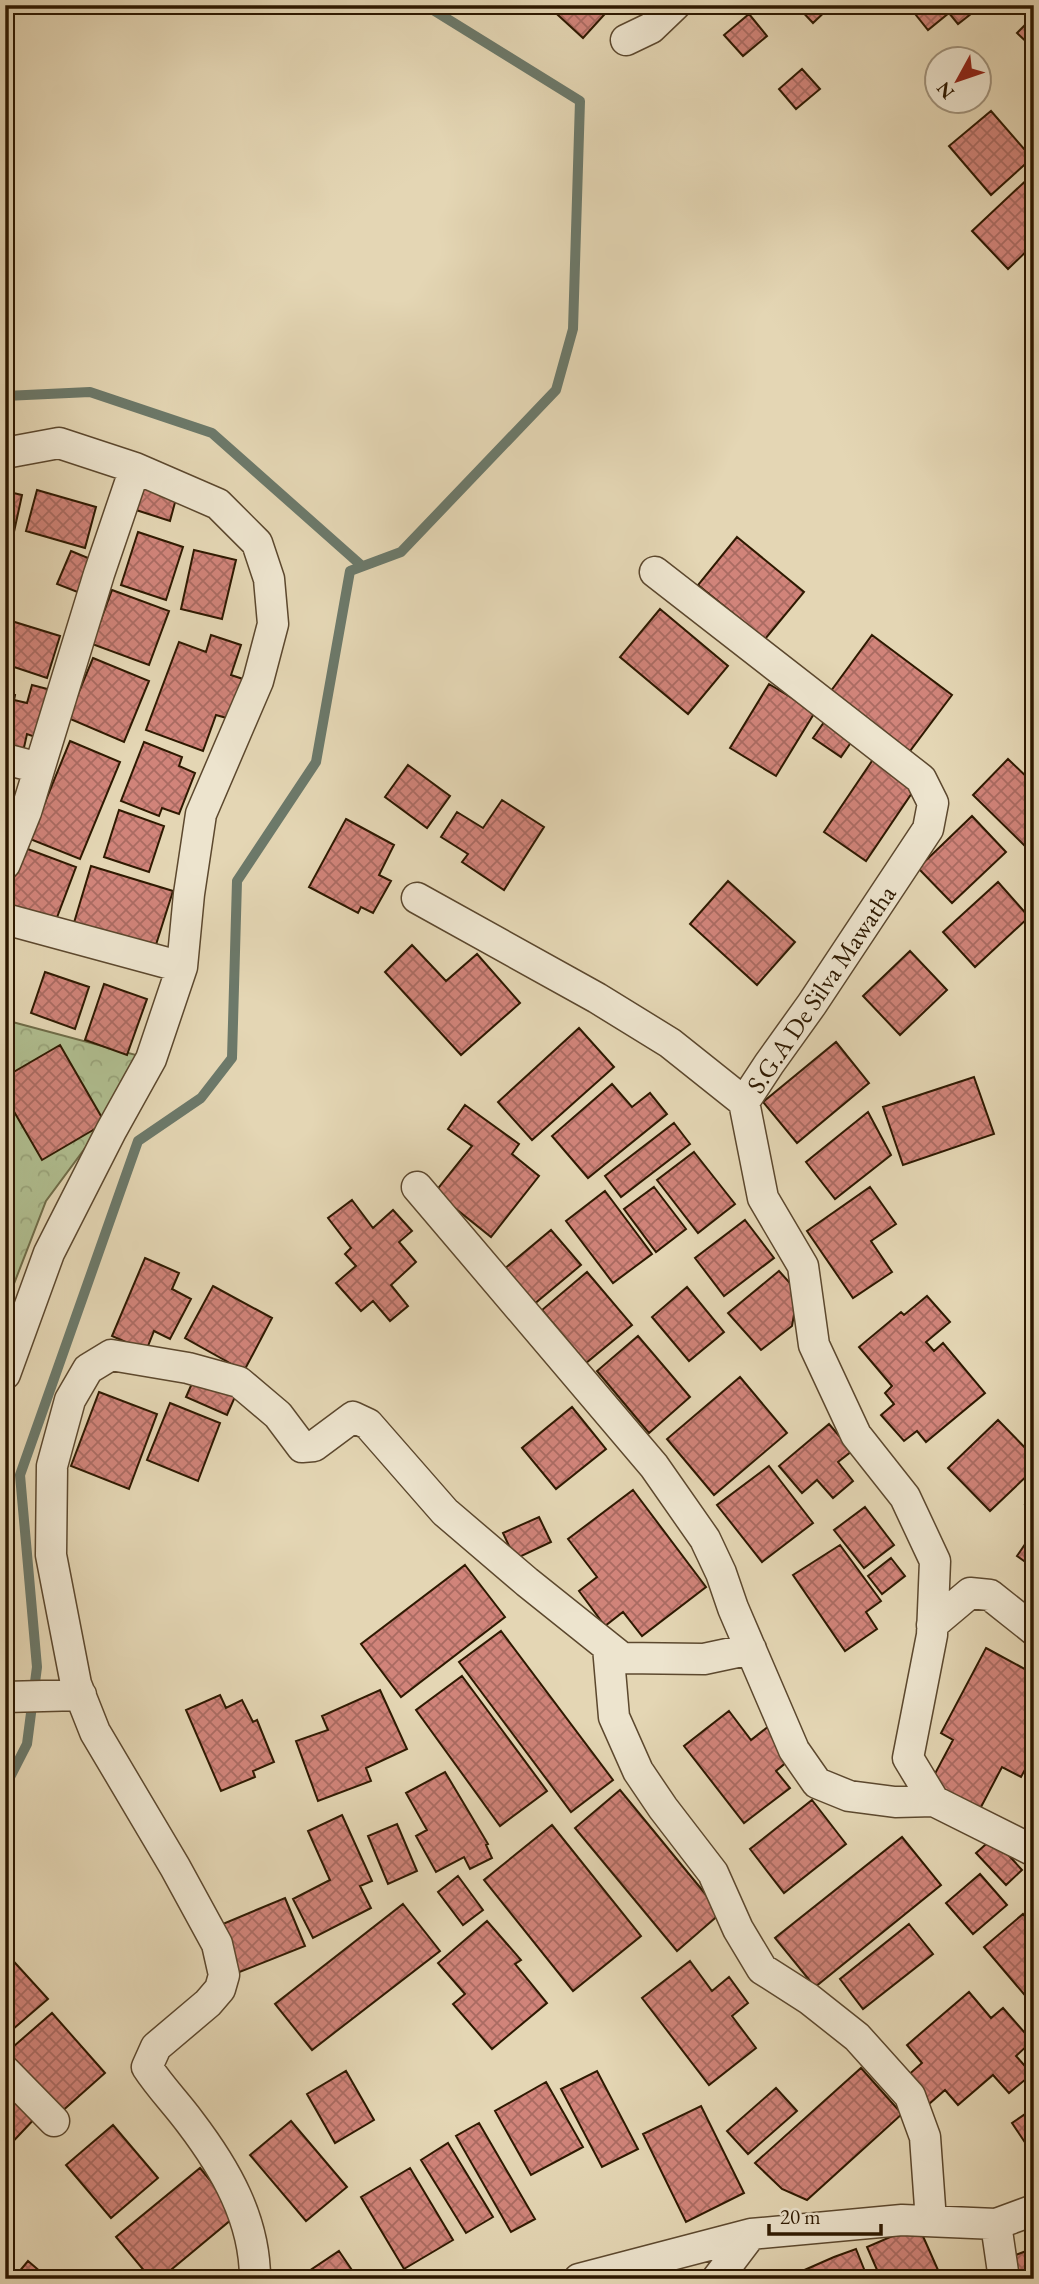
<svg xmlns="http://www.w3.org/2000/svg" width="1039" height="2284" viewBox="0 0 1039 2284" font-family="'EB Garamond',serif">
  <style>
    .park { fill: url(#park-crowns); stroke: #6f6c48; stroke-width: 2 }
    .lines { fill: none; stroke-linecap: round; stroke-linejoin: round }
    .stream { stroke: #6c796a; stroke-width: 10 }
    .building { fill: url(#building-cross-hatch); stroke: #2e1901; stroke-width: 2 }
    .street-casing { stroke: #5c482e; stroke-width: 33 }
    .street { stroke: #ede4ce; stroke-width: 30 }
    .labels { text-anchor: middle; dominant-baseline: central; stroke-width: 7; stroke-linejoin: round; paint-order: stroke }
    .street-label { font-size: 26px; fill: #2e1901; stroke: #ede4ce }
  </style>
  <defs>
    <pattern id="park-crowns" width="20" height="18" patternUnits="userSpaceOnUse" patternTransform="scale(1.75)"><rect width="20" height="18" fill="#b0be90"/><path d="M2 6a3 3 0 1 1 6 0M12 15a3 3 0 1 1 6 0" fill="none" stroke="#98a37a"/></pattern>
    <pattern id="building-cross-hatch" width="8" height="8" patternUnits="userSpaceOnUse" patternTransform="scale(1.75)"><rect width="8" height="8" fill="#d1847a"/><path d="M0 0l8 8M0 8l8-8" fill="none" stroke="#aa6b62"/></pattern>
  </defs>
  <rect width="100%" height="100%" fill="#e4d6b4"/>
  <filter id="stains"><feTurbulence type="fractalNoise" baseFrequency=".00286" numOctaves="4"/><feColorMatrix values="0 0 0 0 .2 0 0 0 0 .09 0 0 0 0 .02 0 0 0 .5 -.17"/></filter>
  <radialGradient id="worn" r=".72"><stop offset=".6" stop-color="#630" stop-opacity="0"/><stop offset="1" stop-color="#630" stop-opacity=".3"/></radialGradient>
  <path class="park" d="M5,1020L151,1059L46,1201L5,1307Z"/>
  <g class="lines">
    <path class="stream" d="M5,396L90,392L212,433L362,566
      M5,1787L27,1744L37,1667L20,1475L138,1141L201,1098L232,1058L237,881L316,762L350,571L401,552L556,390L573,329L580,101L425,5"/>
  </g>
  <path class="building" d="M547,5H613L583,38Z
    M796,5H832L813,23Z
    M908,5H973L976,10L958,24L949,13L928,30Z
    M749,14L767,36L743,56L724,35Z
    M1034,16V49L1017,33Z
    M802,69L820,89L796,109L779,89Z
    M991,111L1032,158L991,195L949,146Z
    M1034,173V244L1008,269L972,231Z
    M140,484L177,495L170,521L133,509Z
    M37,490L96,507L85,548L26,531Z
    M5,491L22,495L12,541L5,539Z
    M138,532L183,547L166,600L121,585Z
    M737,537L804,592L765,639L698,585Z
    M194,550L236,560L222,619L181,609Z
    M71,551L93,560L80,593L57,584Z
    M112,590L169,611L149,665L92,644Z
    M660,609L728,666L688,714L620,657Z
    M5,619L60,636L47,678L5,664Z
    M211,635L241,645L231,675L243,679L230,719L216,715L203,751L146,730L179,642L206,652Z
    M872,635L952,695L907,755L828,695Z
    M93,658L149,681L124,742L68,718Z
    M769,684L815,712L776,776L730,748Z
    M32,685L55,691L41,739L27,734L23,752L5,747V692L15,695L14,700L27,703Z
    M829,715L856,735L841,757L813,738Z
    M70,741L120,762L80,859L30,839Z
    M144,742L182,757L179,766L195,773L179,814L162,808L159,816L121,801Z
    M874,758L916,787L866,861L824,832Z
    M1008,759L1034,784V843L1028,849L973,795Z
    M408,765L450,796L427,828L385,797Z
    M502,800L544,827L504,890L462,862L468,854L441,837L457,812L483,828Z
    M119,810L164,826L149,872L104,857Z
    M972,816L1006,852L952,903L918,868Z
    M346,819L394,845L379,875L391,881L373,913L361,907L358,913L309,887Z
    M25,848L76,867L53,928L5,909V901Z
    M91,866L173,891L154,951L73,926Z
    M728,881L795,942L757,985L690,924Z
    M998,882L1029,917L975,967L943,932Z
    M412,945L446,981L477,954L520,1003L461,1055L385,972Z
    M910,951L947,990L900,1035L863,996Z
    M45,972L89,987L75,1029L31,1013Z
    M104,984L147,999L127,1055L85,1040Z
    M579,1028L614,1067L532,1140L498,1102Z
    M836,1042L869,1083L797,1143L763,1102Z
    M60,1045L105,1123L42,1160L5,1096V1077Z
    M974,1077L994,1134L903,1165L883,1107Z
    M612,1084L632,1107L650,1093L667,1114L588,1178L552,1136Z
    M465,1105L519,1144L512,1154L539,1176L491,1237L435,1192L472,1146L448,1129Z
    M868,1112L891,1155L835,1199L806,1162Z
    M674,1123L690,1144L621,1197L605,1176Z
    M694,1152L735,1204L698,1233L657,1180Z
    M654,1187L686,1229L656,1252L624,1209Z
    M870,1187L896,1224L871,1241L892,1272L853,1298L807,1231Z
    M605,1191L652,1254L613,1283L566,1221Z
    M352,1200L373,1228L393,1210L412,1231L399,1242L416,1262L391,1285L408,1306L390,1321L373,1301L361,1311L336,1283L356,1266L345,1254L351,1248L328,1218Z
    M745,1220L774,1258L724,1296L695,1258Z
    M551,1230L581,1265L533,1305L503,1270Z
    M145,1258L179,1273L172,1289L191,1299L170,1339L154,1331L146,1351L112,1336Z
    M779,1271L798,1292L792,1326L761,1350L728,1313Z
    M587,1272L632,1325L586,1363L542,1310Z
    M213,1286L272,1318L244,1371L185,1338Z
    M687,1287L724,1332L689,1361L652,1317Z
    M927,1296L950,1322L926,1342L934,1351L943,1343L985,1393L926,1442L917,1431L904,1441L881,1415L894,1404L885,1393L892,1386L859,1347L901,1312L904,1315Z
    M638,1336L690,1397L649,1433L597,1371Z
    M197,1372L238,1390L227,1415L186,1397Z
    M740,1377L787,1433L714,1495L667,1439Z
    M99,1392L157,1414L129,1489L71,1466Z
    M170,1403L220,1423L198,1481L147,1460Z
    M572,1407L606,1449L556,1489L522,1448Z
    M998,1420L1034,1457V1469L990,1511L948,1468Z
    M829,1424L852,1451L838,1462L853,1481L833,1498L817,1480L802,1493L779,1466Z
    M769,1466L813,1523L762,1562L717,1505Z
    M633,1490L706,1587L642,1636L623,1612L605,1626L579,1591L597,1577L568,1539Z
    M1034,1492V1511L1025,1504Z
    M865,1507L894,1545L864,1568L834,1530Z
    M539,1517L551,1542L515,1559L503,1533Z
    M1034,1531V1568L1017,1556Z
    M840,1545L881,1601L866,1612L877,1629L845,1651L793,1575Z
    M891,1558L905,1576L882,1594L868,1576Z
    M465,1565L505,1617L401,1697L361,1644Z
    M501,1631L613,1780L571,1812L459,1662Z
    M986,1648L1034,1674V1753L1021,1777L1002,1767L980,1809L930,1783L953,1740L941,1733Z
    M462,1676L547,1791L500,1826L416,1710Z
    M380,1690L407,1749L366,1768L371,1781L318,1801L296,1741L328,1730L322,1716Z
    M220,1695L226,1708L242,1700L253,1722L257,1720L274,1762L253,1771L255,1777L221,1791L186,1710Z
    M729,1711L751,1740L769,1726L793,1757L776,1771L790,1788L744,1823L684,1746Z
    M445,1772L488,1844L486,1845L492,1858L470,1869L464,1857L436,1872L416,1836L427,1830L406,1793Z
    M620,1790L721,1913L677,1951L575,1828Z
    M812,1800L846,1844L784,1893L750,1849Z
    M342,1815L372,1881L360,1886L371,1908L313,1938L293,1899L330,1880L308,1831Z
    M397,1824L417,1871L388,1884L368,1836Z
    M552,1825L641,1936L573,1991L484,1880Z
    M902,1837L941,1885L815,1987L775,1938Z
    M993,1838L1022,1870L1006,1885L976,1853Z
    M980,1874L1007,1905L973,1934L946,1903Z
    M458,1876L483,1910L463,1925L438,1892Z
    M285,1898L305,1946L237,1973L218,1926Z
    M403,1904L440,1951L312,2050L275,2004Z
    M1023,1914L1034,1926V2006L984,1947Z
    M487,1921L521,1960L515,1964L547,2003L492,2049L453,2004L465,1994L438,1963Z
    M909,1924L933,1954L863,2009L840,1979Z
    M6,1953L48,1999L5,2036V1954Z
    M690,1961L712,1991L729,1977L748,2003L732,2016L756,2048L709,2085L642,1998Z
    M969,1992L991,2018L1003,2008L1032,2041L1016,2056L1032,2074L1009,2093L993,2075L958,2105L945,2090L929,2104L906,2077L922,2063L907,2045Z
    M52,2013L105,2073L60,2113L6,2053Z
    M861,2068L902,2114L807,2200L782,2189L755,2163Z
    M346,2071L374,2120L335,2143L307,2094Z
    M597,2071L638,2149L602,2167L561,2089Z
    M546,2082L583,2147L531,2175L495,2111Z
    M5,2085L38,2115L5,2150Z
    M776,2088L797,2111L748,2154L727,2131Z
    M701,2106L744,2193L686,2222L643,2134Z
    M1034,2108V2151L1032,2153L1012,2123Z
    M291,2121L347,2187L306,2221L250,2155Z
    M479,2123L535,2219L511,2232L456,2136Z
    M113,2125L158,2178L111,2218L66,2165Z
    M448,2143L493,2217L466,2233L421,2160Z
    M200,2168L238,2214L160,2279H151L116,2237Z
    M410,2168L453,2240L404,2269L361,2197Z
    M918,2225L942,2279H881L867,2247Z
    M1034,2248V2279H1021L1013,2256Z
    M856,2249L868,2279H784L834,2257Z
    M339,2251L358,2279H297Z
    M28,2261L49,2279H13Z"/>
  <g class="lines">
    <g class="street-casing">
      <path id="street" d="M626,40L651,28L675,5
        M5,453L59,443L135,468L218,504L257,543L269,579L273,624L258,681L201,814L189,894L182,967L151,1059L111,1131L49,1253L5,1374
        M655,572L921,779L933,803L928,829L812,1004L769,1064L744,1102L763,1198L803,1266L814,1345L856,1435L905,1497L935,1561L932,1635L908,1758L934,1801L1034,1851
        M5,759L39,768
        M5,864L26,812L99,574L135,468
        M417,898L597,998L670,1043L744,1102
        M5,919L182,967
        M417,1187L654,1466L705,1539L721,1573L733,1608L794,1750L817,1783L849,1796L895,1802L934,1801
        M932,1625L970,1593L990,1595L1034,1630
        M608,1647L614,1717L638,1771L663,1808L713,1873L738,1929L762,1969L809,1999L857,2037L910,2096L925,2137L931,2221
        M5,1697L81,1695
        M5,2071L54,2121
        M996,2224L1004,2279
        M255,2279C255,2219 225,2168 190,2122C176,2103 160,2087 147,2067L156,2047L208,2003L220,1989L224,1975L217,1944L175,1867L95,1732L76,1684L51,1555L52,1466L70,1400L88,1369L111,1355L188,1368L239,1382L278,1415L302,1447L314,1446L353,1417L368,1424L445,1512L527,1582L622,1658L704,1659L751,1649
        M579,2279L751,2234L902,2220L996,2224L1034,2210
        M717,2279L751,2234"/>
    </g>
    <use href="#street" class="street"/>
  </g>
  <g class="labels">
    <g class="street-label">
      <text transform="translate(821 989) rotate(-56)">S.G.A De Silva Mawatha</text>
    </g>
  </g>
  <rect width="1039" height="2284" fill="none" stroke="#e4d6b4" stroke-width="28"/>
  <rect x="7" y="7" width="1025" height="2270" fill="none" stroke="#2e1901" stroke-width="3.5"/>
  <rect x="14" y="14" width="1011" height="2256" fill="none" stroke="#2e1901" stroke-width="2"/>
  <g transform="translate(958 80) rotate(230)"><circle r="33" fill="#ede4ce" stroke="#a1937c" stroke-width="2"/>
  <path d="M0-5L12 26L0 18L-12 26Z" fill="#8f2418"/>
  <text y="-10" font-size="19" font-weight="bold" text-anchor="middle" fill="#2e1901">N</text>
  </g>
  <path d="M769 2224v10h112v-10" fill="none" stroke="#2e1901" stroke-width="3.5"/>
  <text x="780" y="2224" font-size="21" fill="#2e1901" stroke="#ede4ce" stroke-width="5" paint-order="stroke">20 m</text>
  <rect width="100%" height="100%" filter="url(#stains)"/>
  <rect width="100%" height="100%" fill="url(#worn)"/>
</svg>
